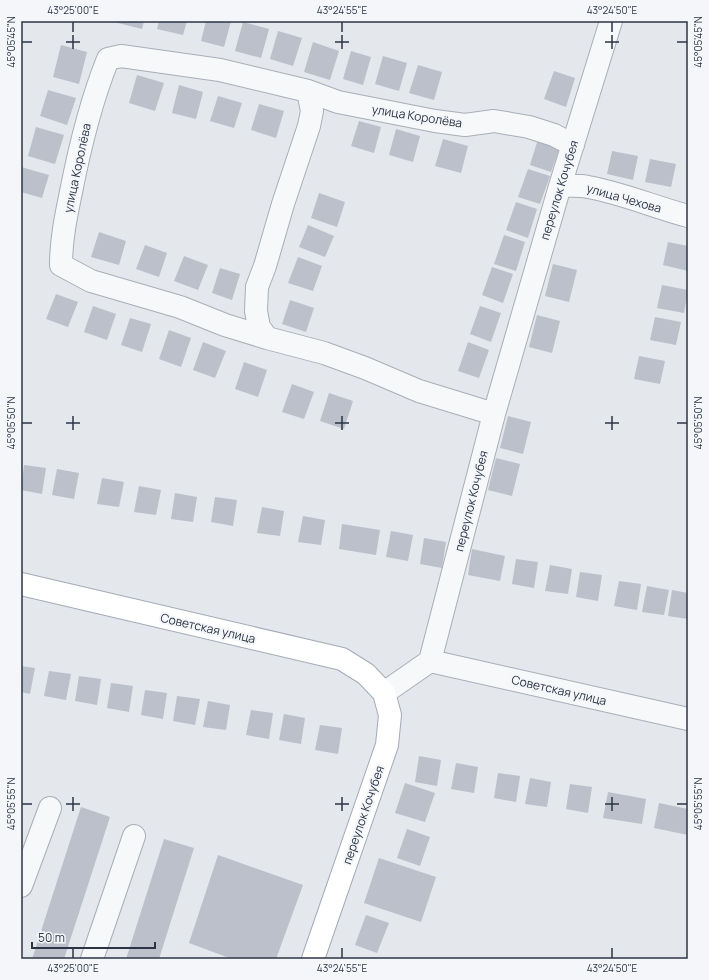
<svg xmlns="http://www.w3.org/2000/svg" width="709" height="980" viewBox="0 0 709 980" font-family="Manrope,sans-serif">
  <style>
    .building { fill: #bbc0ca }
    .lines { fill: none; stroke-linecap: round; stroke-linejoin: round }
    .minor-casing { stroke: #a9aeb7; stroke-width: 24 }
    .major-casing { stroke: #a3abb8; stroke-width: 24 }
    .minor { stroke: #f7f8fa; stroke-width: 22 }
    .major { stroke: #fff; stroke-width: 22 }
    .ticks { fill: none; stroke: #2b3445; stroke-width: 1.5 }
    .labels { text-anchor: middle; dominant-baseline: central; stroke-width: 4; stroke-linejoin: round; paint-order: stroke }
    .street-label { font-size: 12px; fill: #2b3445; stroke: #f4f6f9 }
    .neatline { fill: none; stroke: #2b3445; stroke-width: 1.5 }
    .ticks-label { font-size: 10px; text-anchor: middle; fill: #2b3445 }
  </style>
  <rect width="100%" height="100%" fill="#e4e7ec"/>
  <path class="building" d="M114,21H144L142,29L114,22Z
    M159,21H187L183,35L157,29Z
    M206,21H231L224,47L201,41Z
    M243,22L269,29L261,58L235,51Z
    M278,31L302,38L293,66L270,59Z
    M313,42L339,51L330,80L304,72Z
    M61,45L87,52L79,84L53,77Z
    M351,51L371,57L363,85L343,79Z
    M383,56L407,63L399,91L375,84Z
    M418,65L442,72L434,100L409,93Z
    M554,71L575,78L566,107L544,99Z
    M137,75L164,83L155,111L129,103Z
    M179,85L203,92L196,119L172,113Z
    M48,90L76,98L67,125L40,116Z
    M218,96L242,103L234,128L210,121Z
    M259,104L284,111L276,138L251,130Z
    M359,121L381,127L374,153L351,146Z
    M36,127L64,135L55,164L28,156Z
    M396,129L420,136L413,162L389,155Z
    M539,136L561,144L551,172L530,165Z
    M443,139L468,146L461,173L435,166Z
    M612,151L638,156L633,180L607,174Z
    M650,159L676,164L671,187L645,182Z
    M21,167L49,175L42,198L21,192Z
    M528,169L550,176L540,204L518,197Z
    M319,193L345,202L337,227L311,218Z
    M516,202L537,209L528,238L506,230Z
    M308,225L334,236L325,257L299,247Z
    M99,232L126,241L119,265L91,257Z
    M504,235L525,242L516,271L494,264Z
    M668,242L688,246V271L663,265Z
    M145,245L167,253L159,277L136,269Z
    M184,256L208,265L198,290L174,281Z
    M298,257L322,266L313,291L288,283Z
    M553,264L577,270L569,302L545,296Z
    M492,267L513,274L503,303L482,295Z
    M220,268L240,274L232,300L212,293Z
    M662,285L688,290L684,313L657,308Z
    M56,294L78,302L68,327L46,319Z
    M290,300L314,308L306,332L282,324Z
    M93,306L116,314L107,340L84,332Z
    M480,306L501,313L491,342L470,334Z
    M537,315L560,321L552,353L529,347Z
    M655,317L681,322L676,345L650,340Z
    M130,318L151,324L142,352L121,345Z
    M169,330L191,338L181,367L159,359Z
    M203,342L226,351L215,378L193,370Z
    M468,342L489,350L479,378L458,371Z
    M639,356L665,361L660,384L634,379Z
    M244,362L267,370L258,397L235,389Z
    M292,384L314,392L304,419L282,412Z
    M329,393L353,401L344,429L320,421Z
    M508,416L531,422L523,454L500,448Z
    M496,458L520,464L512,496L488,490Z
    M24,465L46,468L42,494L21,490Z
    M57,469L79,473L74,499L52,495Z
    M102,478L124,482L119,507L97,504Z
    M139,486L161,490L156,515L134,512Z
    M175,493L197,497L193,522L171,519Z
    M215,497L237,500L233,526L211,522Z
    M262,507L284,511L280,536L257,533Z
    M303,516L325,520L321,545L298,542Z
    M342,524L380,530L376,555L339,549Z
    M391,531L413,535L408,561L386,557Z
    M424,538L446,542L442,568L420,564Z
    M472,549L505,556L500,581L468,575Z
    M516,559L538,562L534,588L512,584Z
    M550,565L572,569L568,594L545,591Z
    M580,572L602,575L598,601L576,597Z
    M619,581L641,584L637,610L614,606Z
    M647,586L669,590L664,615L642,612Z
    M672,590L688,593V619L668,616Z
    M21,666L35,668L30,694L21,692Z
    M49,671L71,674L66,700L44,696Z
    M79,676L101,679L97,705L75,701Z
    M111,683L133,686L129,712L107,708Z
    M145,690L167,693L163,719L141,715Z
    M177,696L200,699L195,725L173,721Z
    M208,701L230,705L226,730L203,727Z
    M251,710L273,713L269,739L246,735Z
    M284,714L305,718L301,744L279,740Z
    M320,725L342,728L338,754L315,750Z
    M419,756L441,760L437,786L415,782Z
    M456,763L478,767L474,793L451,789Z
    M498,773L520,776L516,802L494,798Z
    M530,778L551,782L547,807L525,804Z
    M405,783L435,793L425,822L395,813Z
    M570,784L592,787L588,813L566,809Z
    M608,792L646,799L642,824L603,818Z
    M659,803L688,809V835L654,828Z
    M81,807L110,817L64,959H32Z
    M407,829L430,837L420,866L397,858Z
    M164,839L194,848L159,959H126Z
    M218,855L303,885L276,959H232L189,943Z
    M379,858L436,877L421,922L364,903Z
    M366,915L389,923L377,953L355,945Z"/>
  <g class="lines">
    <g class="minor-casing">
      <path id="minor" d="M560,186C569,186 579,185 588,187C622,193 654,207 688,216
        M267,338L259,327L256,311L257,287L265,266L283,204L309,126L312,111L308,91
        M494,414L419,391L365,368L324,353L267,338L225,325L180,307L91,281L61,265C61,240 66,216 71,192C80,146 91,101 108,59L121,56L220,70L308,91L338,102L435,121L465,125L494,121L529,127L554,135L573,145
        M430,661L688,719
        M384,693L430,661L494,414L560,186L611,21
        M21,886L50,808
        M92,959L134,836"/>
    </g>
    <g class="major-casing">
      <path id="major" d="M21,584L342,659L366,674L384,693L390,715L387,745L313,959"/>
    </g>
    <use href="#minor" class="minor"/>
    <use href="#major" class="major"/>
  </g>
  <path class="ticks" d="M73,22V32M342,22V32M612,22V32M73,35V49M342,35V49M612,35V49M22,42H32M66,42H80M335,42H349M605,42H619M677,42H687M73,416V430M342,416V430M612,416V430M22,423H32M66,423H80M335,423H349M605,423H619M677,423H687M73,797V811M342,797V811M612,797V811M22,804H32M66,804H80M335,804H349M605,804H619M677,804H687M73,948V958M342,948V958M612,948V958"/>
  <g class="labels">
    <g class="street-label">
      <text transform="translate(417 116) rotate(9)">улица Королёва</text>
      <text transform="translate(77 168) rotate(-78)">улица Королёва</text>
      <text transform="translate(559 190) rotate(-73)">переулок Кочубея</text>
      <text transform="translate(624 198) rotate(16)">улица Чехова</text>
      <text transform="translate(471 501) rotate(-76)">переулок Кочубея</text>
      <text transform="translate(208 628) rotate(13)">Советская улица</text>
      <text transform="translate(559 690) rotate(13)">Советская улица</text>
      <text transform="translate(363 815) rotate(-71)">переулок Кочубея</text>
    </g>
  </g>
  <rect width="709" height="980" fill="none" stroke="#f4f6f9" stroke-width="44"/>
  <path d="M32 942v6h123v-6" fill="none" stroke="#2b3445" stroke-width="2"/>
  <text x="38" y="942" font-size="12" fill="#2b3445" stroke="#f4f6f9" stroke-width="3" paint-order="stroke">50 m</text>
  <rect x="22" y="22" width="665" height="936" class="neatline"/>
  <g class="ticks-label">
    <text x="73" y="14">43°25'00"E</text>
    <text x="342" y="14">43°24'55"E</text>
    <text x="612" y="14">43°24'50"E</text>
    <text transform="translate(698 42) rotate(-90)" y="4">45°05'45"N</text>
    <text transform="translate(11 42) rotate(-90)" y="4">45°05'45"N</text>
    <text transform="translate(698 423) rotate(-90)" y="4">45°05'50"N</text>
    <text transform="translate(11 423) rotate(-90)" y="4">45°05'50"N</text>
    <text transform="translate(11 804) rotate(-90)" y="4">45°05'55"N</text>
    <text transform="translate(698 804) rotate(-90)" y="4">45°05'55"N</text>
    <text x="73" y="972">43°25'00"E</text>
    <text x="342" y="972">43°24'55"E</text>
    <text x="612" y="972">43°24'50"E</text>
  </g>
</svg>
